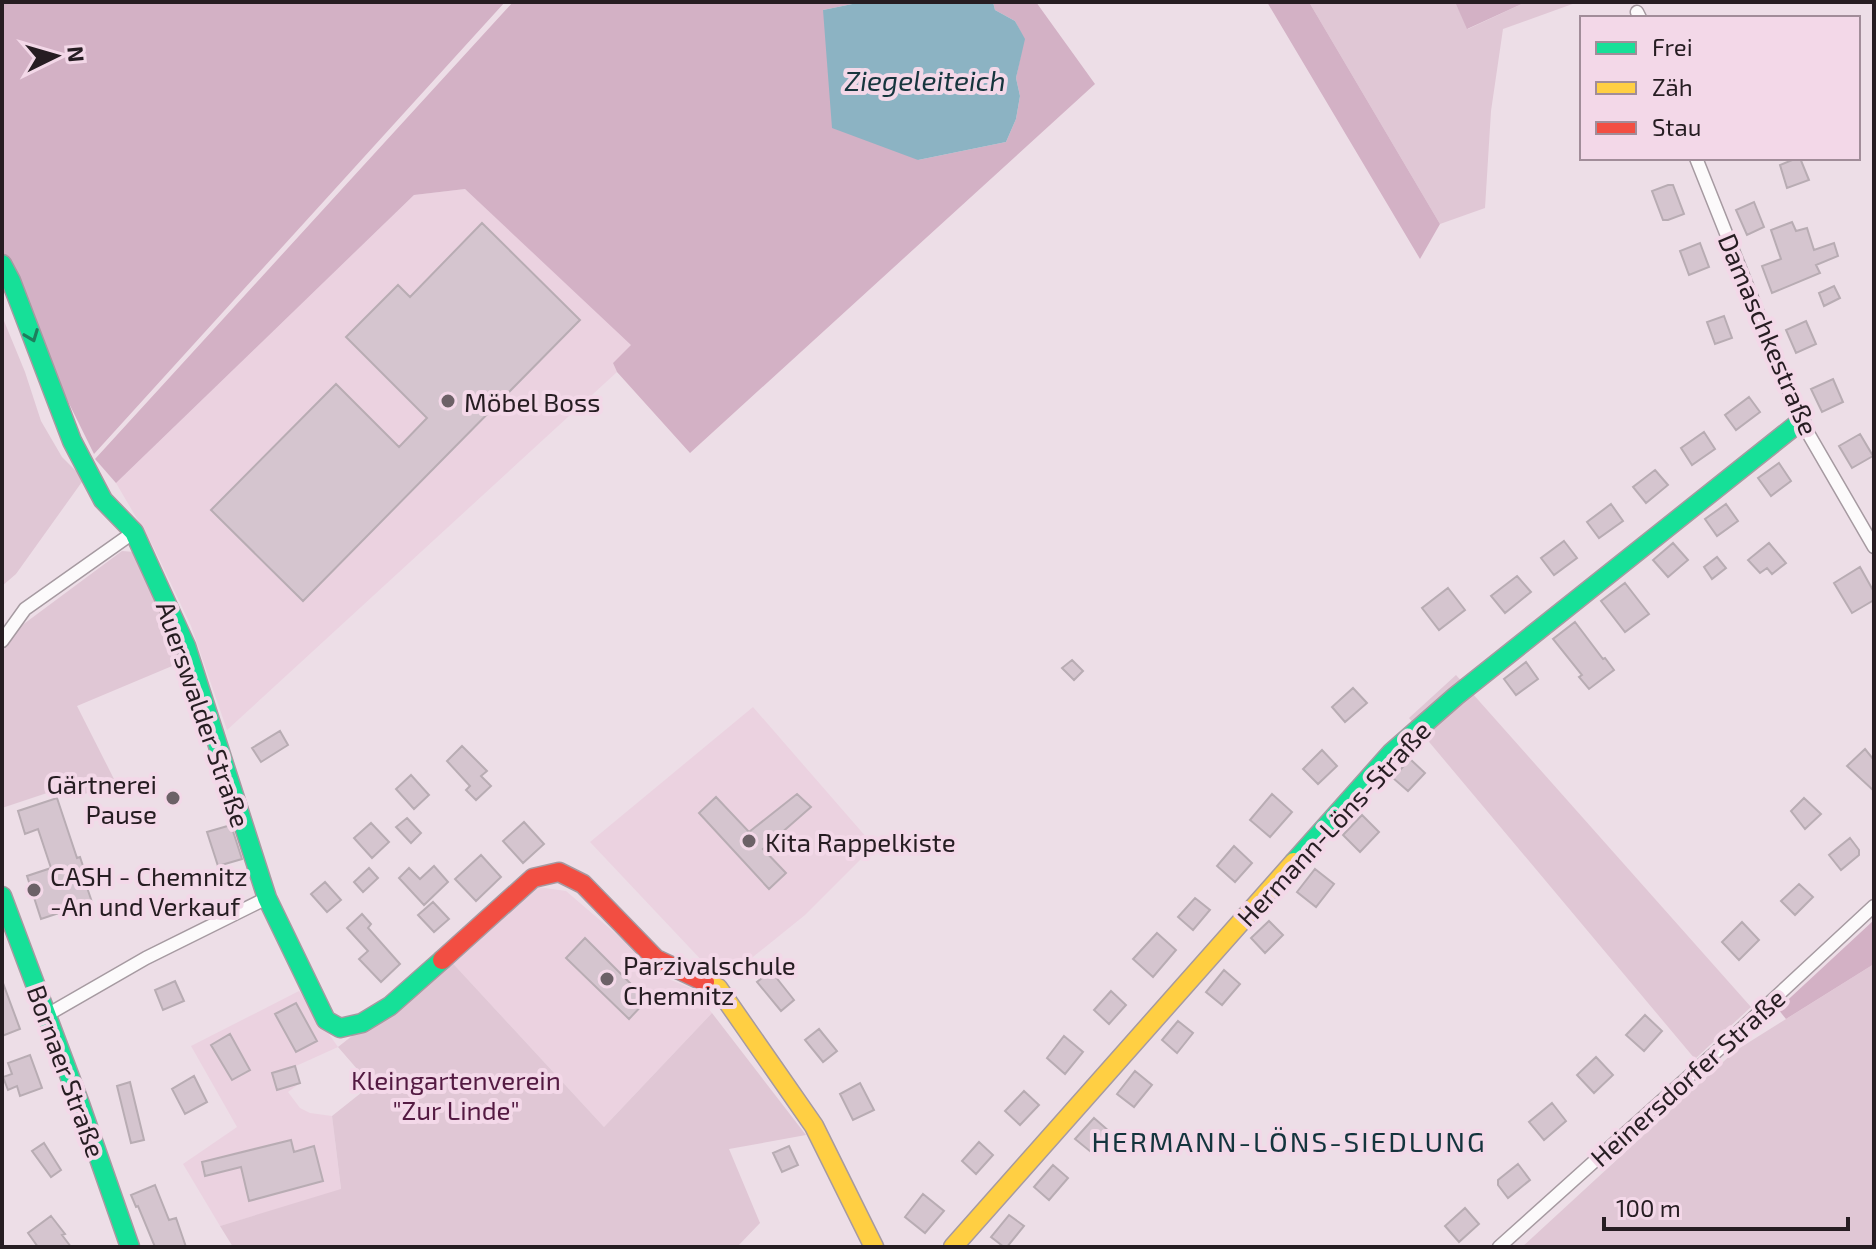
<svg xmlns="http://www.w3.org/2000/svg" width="1876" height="1249" viewBox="0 0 1876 1249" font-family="'Exo 2',sans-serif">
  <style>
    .built { fill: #ebd2e0 }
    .green { fill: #e0c7d5 }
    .forest { fill: #d3b1c5 }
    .water { fill: #8cb3c3 }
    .building { fill: #d5c5cf; stroke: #b8acb3; stroke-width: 2 }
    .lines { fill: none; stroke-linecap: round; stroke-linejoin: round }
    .street-casing { stroke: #a69aa1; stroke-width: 15 }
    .fast-casing { stroke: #a69aa1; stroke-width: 21 }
    .slow-casing { stroke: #a69aa1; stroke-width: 21 }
    .jam-casing { stroke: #a69aa1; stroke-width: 21 }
    .street { stroke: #fcfafb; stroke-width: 12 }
    .fast { stroke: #16e098; stroke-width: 18 }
    .slow { stroke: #ffcf43; stroke-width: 18 }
    .jam { stroke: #f24e42; stroke-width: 18 }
    .oneway { stroke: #1e7e5d }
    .poi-dot { fill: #6c6167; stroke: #f3d8e8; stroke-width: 3 }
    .labels { text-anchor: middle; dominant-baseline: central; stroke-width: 8; stroke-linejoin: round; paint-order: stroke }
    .street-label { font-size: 26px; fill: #261d22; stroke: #f3d8e8 }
    .poi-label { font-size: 26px; fill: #261d22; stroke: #f3d8e8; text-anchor: start }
    .park-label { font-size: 26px; fill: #541a42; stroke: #f3d8e8 }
    .water-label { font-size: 28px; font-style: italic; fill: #16353d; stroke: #f3d8e8 }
    .neighbourhood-label { font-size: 28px; letter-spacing: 2px; fill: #14343d; stroke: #f3d8e8 }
  </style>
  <rect width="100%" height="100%" fill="#eddee7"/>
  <path class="built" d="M465,189L632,345L613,363L617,372L227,730L191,626L153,546L116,483L414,195Z
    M753,707L874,846L805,915L722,982L590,842Z
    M538,887L566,891L629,945L661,976L691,988L712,1013L604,1127L446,956Z
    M299,991L338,1047L296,1066L300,1083L288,1092L300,1108L310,1113L332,1116L341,1190L220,1226L183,1164L237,1127L191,1046Z"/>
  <path class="green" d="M1309,2H1455L1468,29L1526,2H1578L1503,29L1491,111L1485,208L1440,224Z
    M2,316L25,372L41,421L62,457L84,479L16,574L2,586Z
    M122,551L135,552L184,661L77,706L117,785L77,796L71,785L2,808V654L11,636L21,626Z
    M1456,675L1751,1007L1695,1059L1409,718Z
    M446,956L604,1127L712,1013L806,1135L729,1149L760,1223L737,1247H233L220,1226L341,1189L332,1116L371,1085L338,1047L390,1006Z
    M1874,964V1247H1522L1735,1051Z"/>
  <path class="forest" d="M2,2H505L94,454L2,268Z
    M513,2H862L823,10L918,160L1006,142L1016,119L1020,96L1016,78L1024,39L1015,21L995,10L993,2H1036L1095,84L690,453L617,372L613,363L631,345L465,189L414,195L116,483L95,459Z
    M1267,2H1309L1440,224L1420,259Z
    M1455,2H1526L1467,29Z
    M1874,920V964L1786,1019L1778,1009Z"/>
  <path class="water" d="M862,2H993L995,10L1015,21L1025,39L1016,78L1020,96L1016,119L1006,142L918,160L832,128L823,10Z"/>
  <path class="building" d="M1797,158H1800L1809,180L1787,188L1780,165Z
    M1668,185H1673L1684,214L1668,220H1663L1652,191Z
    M1754,202L1764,227L1747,235L1736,210Z
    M1792,222L1796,231L1807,228L1814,250L1834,243L1838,256L1816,265L1820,273L1772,293L1762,266L1781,259L1771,230Z
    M482,223L580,320L303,601L211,510L336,384L399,447L427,418L346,337L398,285L410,297Z
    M1700,243L1709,267L1689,275L1680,251Z
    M1834,286L1840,298L1824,306L1819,293Z
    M1724,316L1732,338L1715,344L1707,322Z
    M1806,321L1816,344L1796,353L1786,330Z
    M1833,379L1843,402L1822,412L1811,389Z
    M1749,397L1760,412L1736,430L1725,415Z
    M1704,432L1715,449L1692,465L1681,448Z
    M1860,434L1873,456L1852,468L1839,446Z
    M1779,463L1791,481L1771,496L1758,478Z
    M1655,470L1668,485L1646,503L1633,487Z
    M1611,504L1623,521L1599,538L1587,522Z
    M1726,504L1738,521L1717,536L1705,519Z
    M1564,541L1577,558L1554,575L1541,558Z
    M1673,543L1688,560L1668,577L1653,560Z
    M1769,543L1786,563L1772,574L1767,568L1760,573L1748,560Z
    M1717,557L1726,568L1712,579L1704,567Z
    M1860,567L1874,592V600L1852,613L1834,583Z
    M1517,576L1531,592L1505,613L1491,596Z
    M1625,583L1649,614L1625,632L1601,601Z
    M1448,588L1465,610L1439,630L1422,608Z
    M1575,622L1603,659L1605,658L1614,670L1589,689L1579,677L1582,675L1553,639Z
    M1072,660L1083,671L1074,680L1062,668Z
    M1526,662L1538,679L1516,695L1504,679Z
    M1353,688L1367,703L1345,722L1332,707Z
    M280,731L288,745L261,762L252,748Z
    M462,746L487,771L481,776L491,786L476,800L466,790L470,786L447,761Z
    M1865,749L1874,760V791L1847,766Z
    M1322,750L1337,766L1318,784L1303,769Z
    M1410,759L1425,773L1408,791L1393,778Z
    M411,775L429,795L414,809L396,789Z
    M797,794L811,807L763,849L786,873L769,889L699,813L716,797L749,832Z
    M1272,794L1292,812L1270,837L1250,820Z
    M57,798L77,858L80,857L86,875L83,876L92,902L41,919L27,876L51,868L38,829L25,834L18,811Z
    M1804,798L1821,814L1805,829L1791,811Z
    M1362,815L1379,832L1360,852L1343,835Z
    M407,818L421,833L411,843L396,827Z
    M524,822L544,844L523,863L503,841Z
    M371,823L389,842L372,858L354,838Z
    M231,825L242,859L218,866L207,832Z
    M1850,838L1859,850V855L1841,870L1829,855Z
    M1234,846L1252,863L1235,882L1217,866Z
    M481,855L501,877L476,901L455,879Z
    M434,866L448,882L424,905L399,878L409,868L420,879Z
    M369,868L378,878L363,892L354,882Z
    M1315,869L1334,884L1316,907L1297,892Z
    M325,882L341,900L327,912L311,894Z
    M1799,884L1813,897L1795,915L1781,901Z
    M1195,898L1210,910L1193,930L1178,917Z
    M433,902L449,919L434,932L418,915Z
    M362,914L371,924L368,928L400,964L381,982L359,959L368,951L347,928Z
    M1269,921L1283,935L1265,953L1251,938Z
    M1742,922L1759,940L1739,960L1722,942Z
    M1157,933L1176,950L1153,977L1133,959Z
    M585,938L647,1000L629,1019L566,958Z
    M1224,970L1240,984L1222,1005L1206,992Z
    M771,971L794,1000L781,1011L757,982Z
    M175,981L184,1001L163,1010L155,990Z
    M3,983L20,1029L2,1036V984Z
    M1111,991L1126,1005L1109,1024L1094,1010Z
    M296,1003L317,1041L296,1052L275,1014Z
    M1645,1015L1662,1031L1644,1051L1626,1035Z
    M1178,1021L1193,1033L1177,1053L1162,1040Z
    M819,1029L837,1051L823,1062L805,1040Z
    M230,1034L250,1070L232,1080L211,1045Z
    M1064,1036L1083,1052L1065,1074L1047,1058Z
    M30,1055L42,1088L20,1096L17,1086L8,1090L3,1077L12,1074L8,1063Z
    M1596,1057L1613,1075L1594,1093L1577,1075Z
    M295,1066L300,1083L277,1090L272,1073Z
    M1135,1071L1152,1085L1134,1107L1117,1094Z
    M194,1076L207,1102L185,1114L172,1089Z
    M130,1082L144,1140L131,1143L117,1086Z
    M860,1083L874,1110L853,1120L840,1094Z
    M1024,1091L1039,1105L1020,1125L1005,1111Z
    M1552,1103L1566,1121L1544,1140L1529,1122Z
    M1094,1118L1110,1132L1091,1152L1075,1139Z
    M291,1140L294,1152L314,1146L323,1181L249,1201L241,1167L205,1176L202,1162Z
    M979,1142L993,1155L976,1174L962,1161Z
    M44,1143L61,1170L51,1177L32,1151Z
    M789,1146L798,1165L782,1172L773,1153Z
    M1518,1164L1530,1180L1508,1198L1498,1185V1180Z
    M1053,1165L1068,1178L1049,1200L1034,1187Z
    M155,1185L169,1220L176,1218L186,1247H155L138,1206L136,1207L131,1195Z
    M923,1194L944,1211L925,1233L905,1217Z
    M1465,1208L1479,1224L1459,1242L1445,1226Z
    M1009,1215L1024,1226L1007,1247H1004L991,1237Z
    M51,1216L65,1234L62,1235L71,1247H38L28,1233Z"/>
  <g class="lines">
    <g class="street-casing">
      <path id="street" d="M1637,12L1640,18
        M1696,158L1801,421L1874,547
        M2,641L25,609L134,532
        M47,1015L146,958L267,898
        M1499,1247L1736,1034L1874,906"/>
    </g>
    <g class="fast-casing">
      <path id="fast" d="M2,264L11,281L72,441L103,500L134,532L186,646L267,898L326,1020L340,1028L362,1023L390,1006L442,960
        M1294,862L1391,753L1456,696L1801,421
        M2,896L80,1104L130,1247"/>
    </g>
    <g class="slow-casing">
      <path id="slow" d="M705,982L718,988L814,1126L874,1247
        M953,1247L1294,862"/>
    </g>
    <g class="jam-casing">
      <path id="jam" d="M442,960L533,878L559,872L583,884L656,959L705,982"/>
    </g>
    <use href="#street" class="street"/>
    <use href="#fast" class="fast"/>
    <use href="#slow" class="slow"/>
    <use href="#jam" class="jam"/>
  </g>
  <defs><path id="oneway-chevron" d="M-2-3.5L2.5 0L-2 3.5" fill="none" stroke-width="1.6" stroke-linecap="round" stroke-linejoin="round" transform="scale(2)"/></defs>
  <use class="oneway" href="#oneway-chevron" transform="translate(32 336) rotate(69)"/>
  <g class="poi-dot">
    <circle cx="448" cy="401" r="8"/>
    <circle cx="173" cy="798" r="8"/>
    <circle cx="749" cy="841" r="8"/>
    <circle cx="34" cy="890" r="8"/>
    <circle cx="607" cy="979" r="8"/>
  </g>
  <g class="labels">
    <g class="street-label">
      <text transform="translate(1769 334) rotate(67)">Damaschkestraße</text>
      <text transform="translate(204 714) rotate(71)">Auerswalder Straße</text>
      <text transform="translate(1333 823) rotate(-47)">Hermann-Löns-Straße</text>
      <text transform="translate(67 1071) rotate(70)">Bornaer Straße</text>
      <text transform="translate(1687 1077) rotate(-42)">Heinersdorfer Straße</text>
    </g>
    <g class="poi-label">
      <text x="464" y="401">Möbel Boss</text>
      <text x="157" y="783" text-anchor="end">Gärtnerei<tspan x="157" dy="30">Pause</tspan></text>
      <text x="765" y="841">Kita Rappelkiste</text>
      <text x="50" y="875">CASH - Chemnitz<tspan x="50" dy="30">-An und Verkauf</tspan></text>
      <text x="623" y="964">Parzivalschule<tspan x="623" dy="30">Chemnitz</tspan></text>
    </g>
    <g class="park-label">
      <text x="456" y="1079">Kleingartenverein<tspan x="456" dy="30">"Zur Linde"</tspan></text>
    </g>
    <g class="water-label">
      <text x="925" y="80">Ziegeleiteich</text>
    </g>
    <g class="neighbourhood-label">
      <text x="1289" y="1141">HERMANN-LÖNS-SIEDLUNG</text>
    </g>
  </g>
  <rect width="1876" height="1249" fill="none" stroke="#261d22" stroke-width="8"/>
  <rect x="1580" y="16" width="280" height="144" fill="#f3d8e8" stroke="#a18d99" stroke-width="2"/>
  <rect x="1596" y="42" width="40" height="12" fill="#16e098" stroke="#a18d99" stroke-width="2"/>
  <text x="1652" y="56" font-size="24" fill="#261d22">Frei</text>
  <rect x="1596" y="82" width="40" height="12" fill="#ffcf43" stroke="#a18d99" stroke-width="2"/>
  <text x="1652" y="96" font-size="24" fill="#261d22">Zäh</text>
  <rect x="1596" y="122" width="40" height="12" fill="#f24e42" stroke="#a18d99" stroke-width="2"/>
  <text x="1652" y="136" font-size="24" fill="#261d22">Stau</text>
  <g transform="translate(56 56) rotate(85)" stroke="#f3d8e8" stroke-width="6" paint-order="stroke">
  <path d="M0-6L14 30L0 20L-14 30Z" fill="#261d22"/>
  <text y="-12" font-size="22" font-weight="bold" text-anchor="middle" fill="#261d22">N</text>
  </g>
  <path d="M1604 1217v12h244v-12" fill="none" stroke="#261d22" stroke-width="4"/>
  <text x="1616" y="1217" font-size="24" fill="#261d22" stroke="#f3d8e8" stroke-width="6" paint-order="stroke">100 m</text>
</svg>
